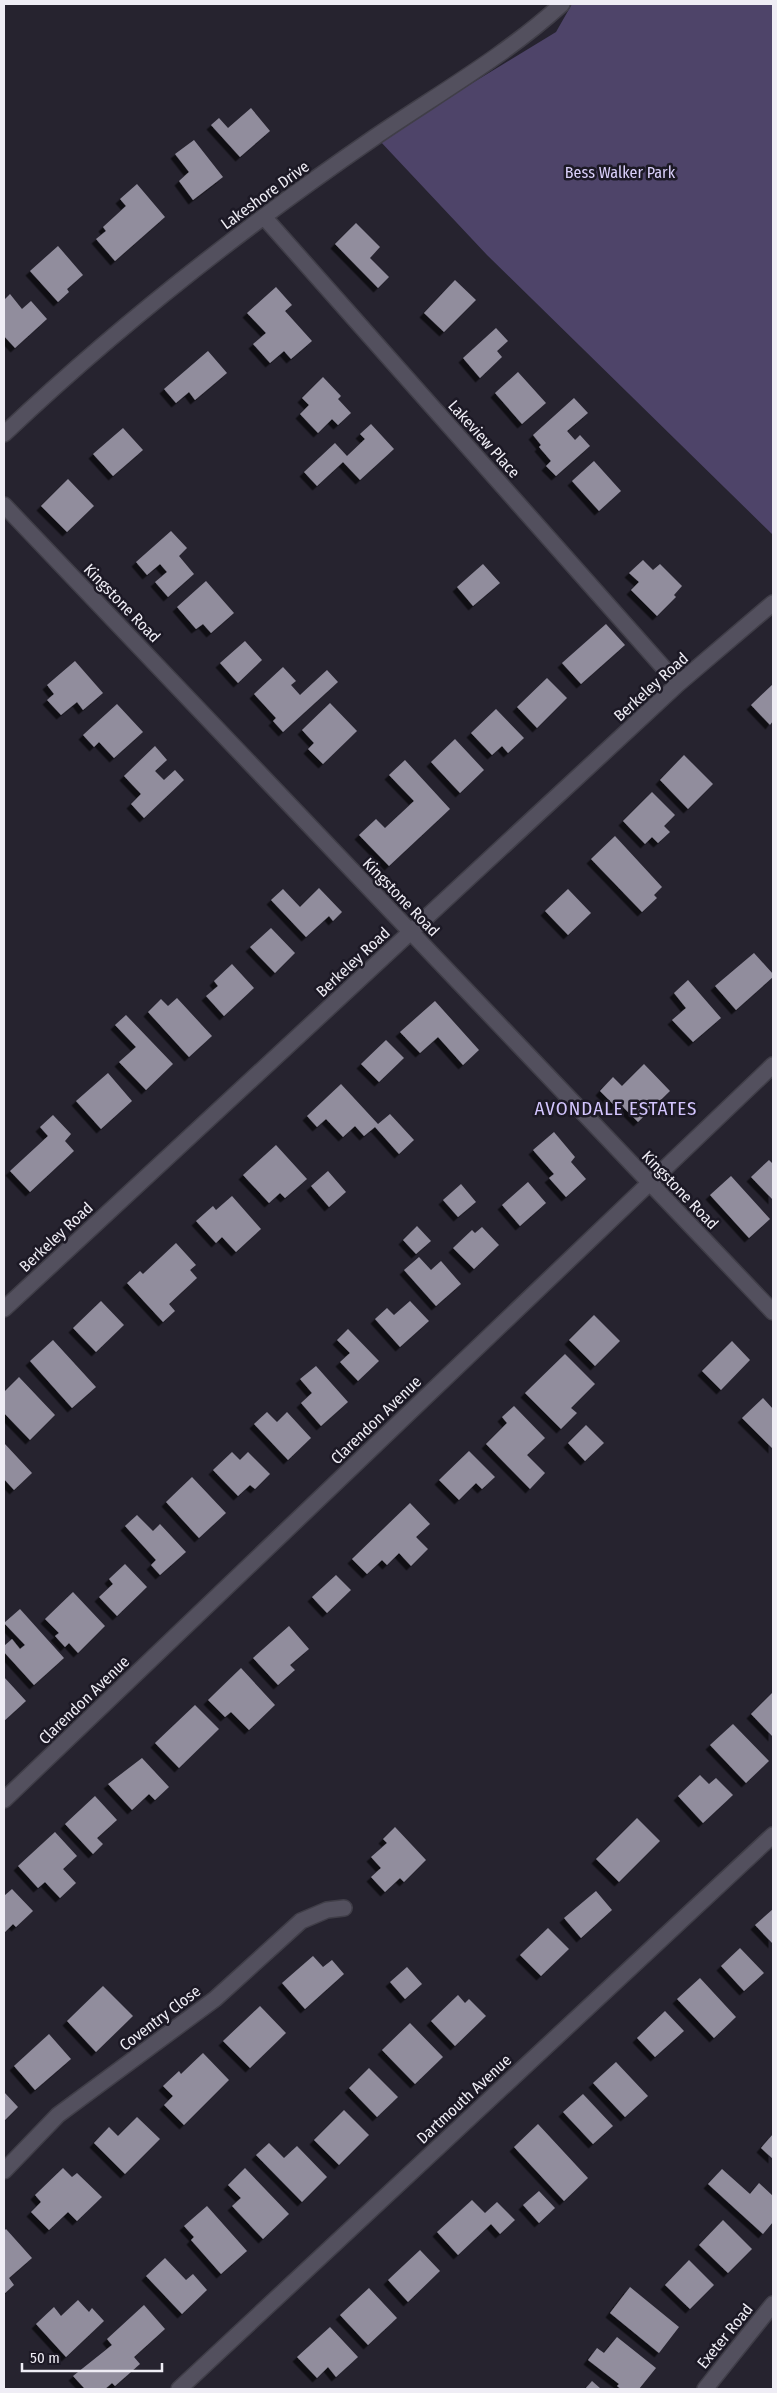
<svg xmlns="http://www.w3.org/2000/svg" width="777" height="2393" viewBox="0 0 777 2393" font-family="'Fira Sans Condensed',sans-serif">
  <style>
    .green { fill: #4e4469 }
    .building { fill: #918d9d; filter: url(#shadow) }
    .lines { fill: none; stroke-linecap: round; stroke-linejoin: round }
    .minor-casing { stroke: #403e48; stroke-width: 18 }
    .minor { stroke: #53505e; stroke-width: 15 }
    .labels { text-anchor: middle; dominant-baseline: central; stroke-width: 5; stroke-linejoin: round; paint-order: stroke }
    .park-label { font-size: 16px; fill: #dad0fa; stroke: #1c1925 }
    .street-label { font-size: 16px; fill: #efedf5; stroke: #1c1925 }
    .quarter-label { font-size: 19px; letter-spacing: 1px; fill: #d3c5fe; stroke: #1c1925 }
  </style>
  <defs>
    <filter id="shadow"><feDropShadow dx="-4.5" dy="4.5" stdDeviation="0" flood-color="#0009"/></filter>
  </defs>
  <rect width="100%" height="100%" fill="#26232f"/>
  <path class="green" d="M572,4H773V535L487,255L379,140L556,32Z"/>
  <path class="building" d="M251,108L270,131L240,157L211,125L219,118L228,128Z
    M194,140L223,177L193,200L179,181L189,172L175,154Z
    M137,184L165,217L115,261L96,239L106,231L103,227L126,206L120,199Z
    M356,223L380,247L370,258L389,277L378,288L335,244Z
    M58,246L83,275L67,289L69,292L58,302L30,271Z
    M455,280L476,300L444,332L424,313Z
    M276,287L292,305L285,311L312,341L291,359L284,351L270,363L253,344L266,333L247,313Z
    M10,294L22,309L31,301L47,319L15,348L4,336V300Z
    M496,328L508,341L497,351L502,357L480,378L463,358Z
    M208,351L227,373L195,400L189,392L176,403L164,389Z
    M518,372L546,403L522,424L495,393Z
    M323,377L341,396L338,399L351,413L338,425L332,419L318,433L300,414L309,405L302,398Z
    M574,398L588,413L567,431L575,440L580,435L590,446L556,476L546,466L551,461L539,447L541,445L533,435Z
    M371,424L394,449L360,480L343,462L317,486L304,472L335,443L347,456L365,439L360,434Z
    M123,428L143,450L113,476L93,454Z
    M594,461L621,491L599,511L572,481Z
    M68,479L94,506L67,532L41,506Z
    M171,531L187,548L179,556L194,574L168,597L155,582L167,572L160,564L147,575L136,562Z
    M643,560L653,570L660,564L682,586L674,595L676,597L657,616L631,590L639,582L629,573Z
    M483,564L500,583L473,606L457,587Z
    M206,581L234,613L211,633L203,624L196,629L177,607Z
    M606,624L625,645L581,684L562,663Z
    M245,641L262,660L238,683L220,663Z
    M75,661L103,693L83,710L77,702L61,715L47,700L54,694L47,685Z
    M283,667L296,681L291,685L300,695L327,670L338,682L283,732L273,721L276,718L254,694Z
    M547,678L567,698L537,728L517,707Z
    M773,684V721L770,725L751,705Z
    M330,703L357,731L323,764L308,749L314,743L302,730Z
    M117,704L143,732L114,758L99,742L94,747L83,735Z
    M496,709L524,738L508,753L502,746L492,755L471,733Z
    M455,739L484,770L460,793L431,762Z
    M155,746L167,760L155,771L164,780L175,770L184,780L144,818L131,804L141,794L124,776Z
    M684,755L713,784L688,809L660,780Z
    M405,760L450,809L389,866L359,835L376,819L385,828L414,801L389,775Z
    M652,792L675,815L664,826L670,832L658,843L652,837L645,844L623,821Z
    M615,836L662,887L654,895L657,898L642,912L591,859Z
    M319,888L342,912L333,921L329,916L306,937L271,900L283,889L300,907Z
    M568,889L591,913L568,935L545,911Z
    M271,928L295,953L275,973L250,947Z
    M754,953L773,974V977L736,1010L715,986Z
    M232,964L254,988L224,1016L206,996L218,986L214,981Z
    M688,980L721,1018L693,1042L672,1020L686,1008L674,993Z
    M177,998L212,1036L189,1057L148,1012L161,999L168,1006Z
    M435,1001L479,1050L463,1065L438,1037L420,1053L400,1032Z
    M126,1015L173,1064L146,1090L119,1062L136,1047L115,1025Z
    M386,1040L404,1058L379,1082L361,1064Z
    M644,1064L670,1091L638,1122L619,1103L615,1106L600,1091L613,1077L622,1086Z
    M108,1073L132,1101L101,1129L76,1101Z
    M341,1084L378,1124L390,1114L414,1140L399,1154L375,1127L364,1136L355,1126L343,1137L326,1119L317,1127L307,1116Z
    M53,1115L71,1134L65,1141L74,1151L30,1192L10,1171L48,1136L40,1127Z
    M554,1132L575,1157L571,1162L586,1179L566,1197L549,1178L554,1174L533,1150Z
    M276,1145L307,1179L285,1198L280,1193L269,1203L243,1175Z
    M769,1160L773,1164V1200L751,1177Z
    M328,1171L346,1192L329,1207L311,1186Z
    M731,1176L770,1219L749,1238L710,1195Z
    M528,1182L546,1203L520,1226L502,1205Z
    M461,1184L476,1202L458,1217L443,1200Z
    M232,1196L261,1229L236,1252L222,1237L216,1243L196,1221L213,1206L216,1210Z
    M417,1226L431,1241L416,1254L403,1240Z
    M482,1227L499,1245L474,1269L453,1248L472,1230L475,1233Z
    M176,1243L196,1265L190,1270L197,1278L169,1304L175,1311L163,1322L127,1283L140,1271L143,1274Z
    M419,1257L431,1270L441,1261L461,1284L436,1306L404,1270Z
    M101,1301L124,1325L96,1352L73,1328Z
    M410,1301L429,1321L400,1347L375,1319L387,1308L394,1315Z
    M594,1315L620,1341L595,1366L569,1340Z
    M348,1329L379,1361L358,1381L340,1362L350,1353L337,1340Z
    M53,1340L96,1387L72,1408L30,1361Z
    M732,1341L750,1360L721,1390L702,1371Z
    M565,1354L595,1384L571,1408L577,1413L561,1429L525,1393Z
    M316,1366L348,1402L321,1426L301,1403L312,1393L300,1379Z
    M19,1377L55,1415L30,1440L4,1413V1392Z
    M763,1398L773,1409V1449L742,1418Z
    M514,1406L545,1438L527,1455L545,1473L530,1489L486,1444L507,1423L502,1417Z
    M267,1412L277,1422L287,1412L311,1438L288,1460L254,1424Z
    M586,1425L604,1443L585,1461L568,1443Z
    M4,1443L32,1473L14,1490L4,1479Z
    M469,1451L495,1477L482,1489L476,1483L459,1500L439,1480Z
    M232,1452L240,1460L248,1452L270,1474L255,1489L250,1485L238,1496L213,1470Z
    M192,1477L226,1513L199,1538L166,1502Z
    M410,1503L430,1524L416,1537L428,1549L411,1566L399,1553L387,1565L382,1560L367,1574L352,1559Z
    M137,1515L153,1531L160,1524L186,1552L160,1575L151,1565L156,1560L125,1526Z
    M125,1564L147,1587L117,1616L99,1597L113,1584L109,1579Z
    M336,1575L351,1590L327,1613L312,1597Z
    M73,1592L105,1626L78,1653L69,1643L65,1647L55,1636L59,1633L45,1619Z
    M20,1609L64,1658L34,1685L4,1652V1646L12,1639L20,1649L25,1645L4,1623Z
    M289,1626L309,1649L290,1665L295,1670L278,1685L253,1658Z
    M241,1668L275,1705L249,1730L231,1712L225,1717L208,1700Z
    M4,1677L26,1701L4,1721Z
    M773,1692V1737L751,1714Z
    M195,1705L219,1729L179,1768L155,1743Z
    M733,1724L769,1761L746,1783L710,1745Z
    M142,1758L169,1787L155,1800L149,1794L132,1810L108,1784Z
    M700,1775L709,1784L716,1778L733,1795L703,1823L678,1796Z
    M95,1796L117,1820L97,1838L103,1844L93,1854L65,1824Z
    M637,1818L660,1841L619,1882L596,1859Z
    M395,1827L426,1860L404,1882L400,1878L385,1892L371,1877L381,1868L371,1857L387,1843L383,1839Z
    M55,1832L77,1856L63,1869L76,1883L60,1898L45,1882L38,1888L18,1866Z
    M12,1889L33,1911L16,1927L13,1924L4,1933V1896Z
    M596,1891L612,1910L581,1938L564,1918Z
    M773,1909V1944L755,1925Z
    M548,1928L569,1949L541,1976L520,1955Z
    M740,1948L764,1973L744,1991L721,1966Z
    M313,1956L323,1967L332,1960L344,1974L305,2009L282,1983Z
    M407,1967L422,1984L405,1999L390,1982Z
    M700,1978L736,2017L714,2038L677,1999Z
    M103,1986L133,2016L96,2052L67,2021Z
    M458,1995L465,2003L469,1999L486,2016L455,2046L431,2021Z
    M260,2006L286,2033L250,2068L223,2041Z
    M665,2011L684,2031L655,2057L637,2038Z
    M410,2023L443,2057L415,2084L382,2050Z
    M49,2034L71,2059L35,2090L14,2066Z
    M203,2053L229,2080L184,2125L164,2105L173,2096L163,2086L179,2071L181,2074Z
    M616,2062L648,2096L625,2117L593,2083Z
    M369,2068L398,2097L377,2117L349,2088Z
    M4,2092L18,2107L4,2121Z
    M583,2094L613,2126L593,2144L563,2112Z
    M344,2110L369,2135L339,2165L314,2140Z
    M137,2117L160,2139L125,2174L94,2143L109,2127L118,2136Z
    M538,2124L588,2178L564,2201L514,2147Z
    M773,2134V2159L761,2148Z
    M269,2143L284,2158L297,2146L327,2177L302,2202L256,2155Z
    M63,2168L72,2177L77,2173L102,2197L77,2221L68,2212L49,2230L31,2212L41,2202L35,2195Z
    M245,2168L289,2214L263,2239L232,2206L241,2198L228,2185Z
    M722,2169L750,2194L759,2183L773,2196V2222L763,2234L708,2184Z
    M539,2191L555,2208L539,2223L523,2205Z
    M472,2200L485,2213L497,2202L515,2220L500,2234L491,2224L458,2255L437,2232Z
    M207,2206L247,2251L221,2274L191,2240L194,2237L184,2226Z
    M723,2220L752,2249L728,2273L699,2245Z
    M6,2229L32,2258L9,2278L14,2285L4,2294V2231Z
    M420,2250L440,2271L408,2302L388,2280Z
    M165,2258L186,2280L193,2274L207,2290L182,2314L146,2276Z
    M689,2260L714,2285L690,2309L665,2285Z
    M630,2287L679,2327L659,2353L610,2313Z
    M369,2288L397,2318L368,2345L340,2315Z
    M78,2300L89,2312L92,2308L104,2321L66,2357L36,2324L54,2307L61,2316Z
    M144,2305L165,2329L134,2357L140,2364L115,2386L112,2383L105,2389H85L73,2376L112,2345L107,2339Z
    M330,2327L358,2357L336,2377L328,2367L317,2378L297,2357Z
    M617,2337L656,2368L639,2389H621L617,2386L619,2384L588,2360L597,2348L604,2353Z
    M592,2381L601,2389H585Z"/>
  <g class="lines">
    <g class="minor-casing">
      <path id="minor" d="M264,217L678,684
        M4,434C119,325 244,227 375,137C438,94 505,56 562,4
        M4,505L773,1312
        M4,1309L678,684L773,603
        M4,1800L773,1065
        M4,2171L58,2115L215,1999L301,1921L327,1910L344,1908
        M179,2389L773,1835
        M705,2389L773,2304"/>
    </g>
    <use href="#minor" class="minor"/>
  </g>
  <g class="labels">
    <g class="park-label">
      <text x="620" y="172">Bess Walker Park</text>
    </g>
    <g class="street-label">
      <text transform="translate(265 195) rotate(-36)">Lakeshore Drive</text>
      <text transform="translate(484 439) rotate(48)">Lakeview Place</text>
      <text transform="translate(122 603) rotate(46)">Kingstone Road</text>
      <text transform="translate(651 687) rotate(-42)">Berkeley Road</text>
      <text transform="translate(401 897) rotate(46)">Kingstone Road</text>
      <text transform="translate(353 962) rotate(-43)">Berkeley Road</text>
      <text transform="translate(680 1190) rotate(46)">Kingstone Road</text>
      <text transform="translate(56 1237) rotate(-43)">Berkeley Road</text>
      <text transform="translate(376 1420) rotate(-44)">Clarendon Avenue</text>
      <text transform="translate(84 1700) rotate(-44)">Clarendon Avenue</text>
      <text transform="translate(160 2018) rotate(-37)">Coventry Close</text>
      <text transform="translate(464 2099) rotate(-43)">Dartmouth Avenue</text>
      <text transform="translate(725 2336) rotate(-51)">Exeter Road</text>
    </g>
    <g class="quarter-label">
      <text x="616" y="1108">AVONDALE ESTATES</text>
    </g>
  </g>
  <rect width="777" height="2393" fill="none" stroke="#efedf5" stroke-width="10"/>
  <path d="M22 2363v8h140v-8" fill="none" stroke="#efedf5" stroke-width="2.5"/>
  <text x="30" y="2363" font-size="15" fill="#efedf5" stroke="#1c1925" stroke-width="4" paint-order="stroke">50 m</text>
</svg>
